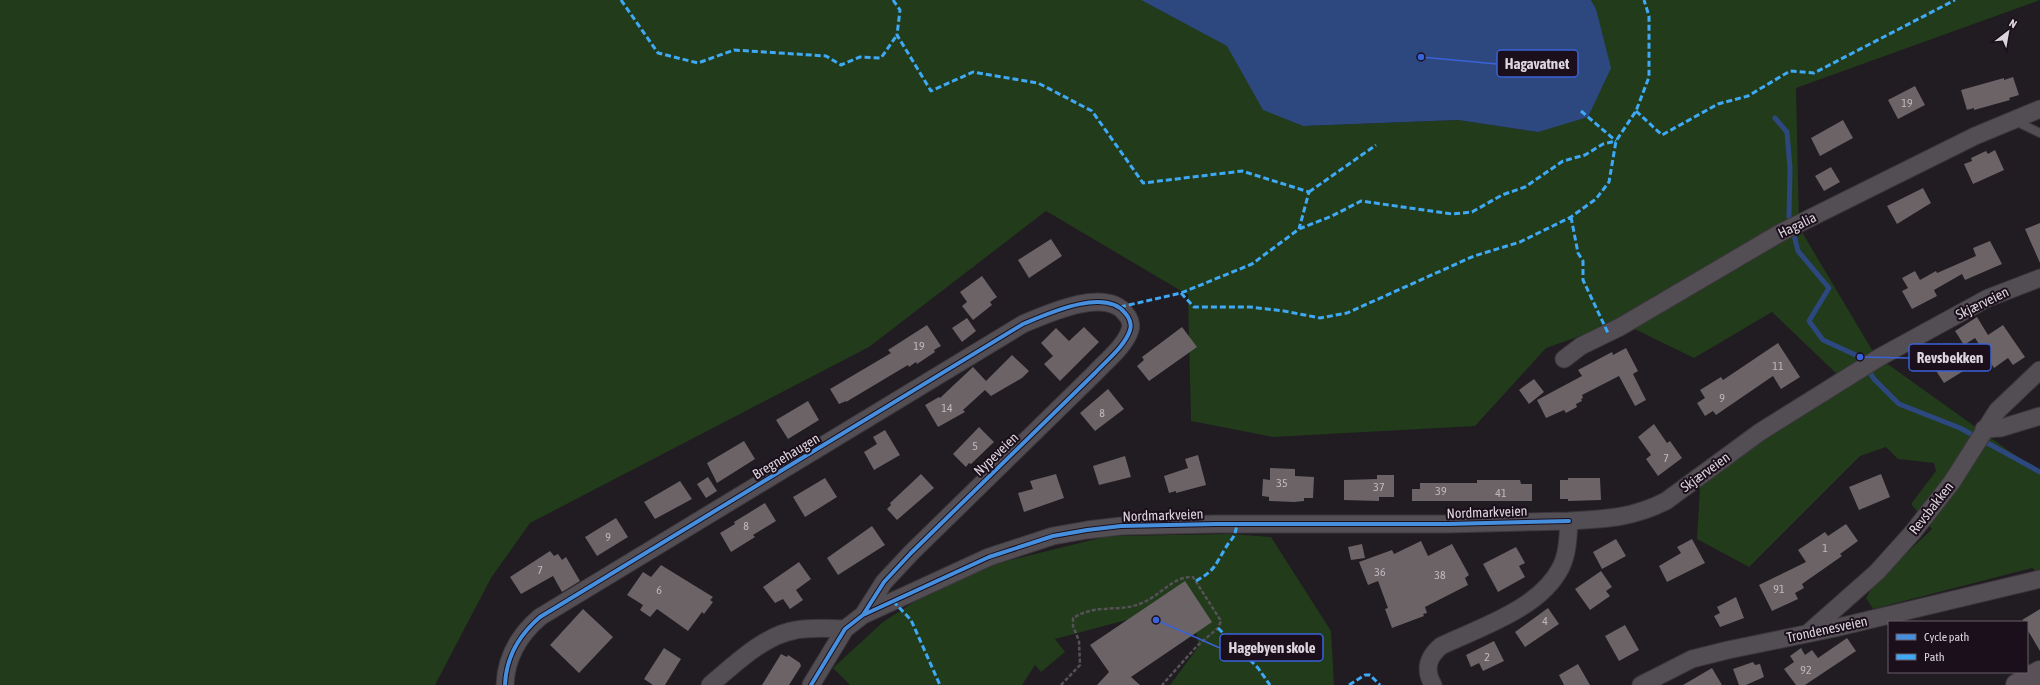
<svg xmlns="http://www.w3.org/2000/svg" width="2040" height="685" viewBox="0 0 2040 685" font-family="'Asap Condensed',sans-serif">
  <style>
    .green { fill: #213b1b }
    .water { fill: #2d487f }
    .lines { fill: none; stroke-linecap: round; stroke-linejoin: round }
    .stream { stroke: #2d487f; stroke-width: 5 }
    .building { fill: #6b6366 }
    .lane-casing { stroke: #3c373d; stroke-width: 10 }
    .street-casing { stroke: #3c373d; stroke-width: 19 }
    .secondary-casing { stroke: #3c373d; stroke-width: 24 }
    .path { stroke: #565157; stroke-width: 2.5; stroke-dasharray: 4 2; stroke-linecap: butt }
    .lane { stroke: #534e53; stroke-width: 8 }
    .street { stroke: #534e53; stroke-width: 17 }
    .secondary { stroke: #595157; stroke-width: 22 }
    .quiet { stroke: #3fa9f5; stroke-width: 3; stroke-dasharray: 6 3; stroke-linecap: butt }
    .cycleway-casing { stroke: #1a0f1b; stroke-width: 6 }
    .cycleway { stroke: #468fdf; stroke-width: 4 }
    .labels { text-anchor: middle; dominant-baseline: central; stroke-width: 4; stroke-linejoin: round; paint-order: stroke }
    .number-label { font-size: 12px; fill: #c0b8be }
    .street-label { font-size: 14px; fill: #dcd4dc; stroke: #1a0f1b }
    .leader { fill: none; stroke: #3a62d9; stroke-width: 1.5 }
    .callout-dot { fill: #3a62d9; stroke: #1a0f1b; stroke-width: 1.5 }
    .callout { fill: #1a0f1b; stroke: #3a62d9; stroke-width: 1.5 }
    .callout-label { font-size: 15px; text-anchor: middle; font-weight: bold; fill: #dcd4dc }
  </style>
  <rect width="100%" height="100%" fill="#211b22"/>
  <path class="green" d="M0,0H1141L1228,46L1263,109L1303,126L1458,120L1538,132L1596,9L1591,0H2040L1796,88L1799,227L1875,355L2040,473V574L2032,568L1873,609L1866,598L1874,584L1932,529L1911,504L1936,471L1934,463L1898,459L1886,447L1860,456L1749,567L1697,539L1701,469L1839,376L1772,312L1694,358L1620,322L1546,348L1475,426L1273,437L1191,421L1188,295L1046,211L869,347L530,523L491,578L435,685H0Z
    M1231,534L1271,537L1331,631L1334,685H1170L1199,646L1191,612L1164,610L1055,639L1065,652L1041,672L1035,665L1022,685H850L833,668L883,622L959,573L1108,536Z"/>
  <path class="water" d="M1141,0H1591L1596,9L1611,68L1588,117L1538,132L1458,120L1303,126L1263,110L1227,46Z"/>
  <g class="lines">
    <path class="stream" d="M1775,118L1787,132L1790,168L1789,216L1798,251L1829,288L1809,321L1823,340L1860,357L1874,379L1899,404L1960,428L2040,472"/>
  </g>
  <path class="building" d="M2013,77L2019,95L2009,98L2010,100L1974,110V108L1967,110L1961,90L2004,78V80Z
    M1915,86L1925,105L1898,119L1888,100Z
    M1843,120L1853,138L1820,156L1811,138Z
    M1995,150L2004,170L1973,184L1964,164L1972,161L1971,158L1986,151L1988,154Z
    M1831,167L1840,182L1824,191L1815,176Z
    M1923,188L1931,203L1897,224L1887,206Z
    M2040,223V263L2025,229Z
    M1051,239L1062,256L1029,278L1018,260Z
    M1990,241L2002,264L1965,280L1962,274L1934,290L1937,296L1912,309L1902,291L1908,288L1902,278L1915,271L1920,280L1936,271L1937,273L1976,256L1973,248Z
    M982,276L997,297L990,302L992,305L973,320L962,306L967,302L960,292Z
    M1977,317L1988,335L2003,325L2025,357L2013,365L2008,358L1994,368L1975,338L1964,345L1955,331Z
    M967,318L976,331L962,342L952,328Z
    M927,325L941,346L934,350L935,352L917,364L916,362L909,367L908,365L846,402V401L839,404L830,389L891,353L888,350Z
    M1084,327L1099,342L1060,381L1044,364L1053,356L1041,343L1056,328L1069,341Z
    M1182,327L1197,347L1149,381L1137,366L1144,360L1142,357Z
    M1778,343L1800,377L1781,389L1773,376L1716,415L1713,411L1705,416L1697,403L1705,398L1700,390L1721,377L1723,380Z
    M1947,343L1965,370L1944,383L1927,357Z
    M1626,348L1638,371L1633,374L1646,400L1635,406L1619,376L1582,395L1583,398L1581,399L1582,401L1576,404L1577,407L1566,413L1564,410L1546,418L1537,400L1582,376L1578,370L1612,352L1613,355Z
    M1012,355L1029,371L1022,378L991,396L985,390L963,410L965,412L938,427L925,405L939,397L940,398L973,367L986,381Z
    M1534,379L1544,392L1529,404L1519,390Z
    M1108,389L1124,409L1095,431L1080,413Z
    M808,401L819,420L788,439L776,420Z
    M1654,424L1667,443L1670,441L1682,458L1658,476L1646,459L1651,455L1638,437Z
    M979,427L994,442L971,464L969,463L966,467L953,454Z
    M885,430L900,455L874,470L864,452L877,444L873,437Z
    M744,441L755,459L717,483L707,463Z
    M1198,455L1206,485L1176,493V491L1169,493L1164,476L1188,468L1185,459Z
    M1125,456L1131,477L1099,485L1093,466Z
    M1270,468L1295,469V476L1314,477L1313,498H1304V501L1294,502L1269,501V497L1262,496L1263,479L1270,480Z
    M921,474L934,488L897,520L887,509L891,505L890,503Z
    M1056,474L1064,498L1024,512L1018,493L1033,489L1030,481Z
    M1881,474L1890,497L1859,510L1849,487Z
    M1377,475H1394V497H1379V501L1344,500V480L1377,479Z
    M708,477L717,491L706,498L697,484Z
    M825,478L837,497L805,517L793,497Z
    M1568,478H1600L1601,500L1568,501V499H1560V480H1568Z
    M1477,480H1520L1521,484H1532V501H1412V489H1420V483H1477Z
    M680,481L692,499L655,519L644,502Z
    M765,503L776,521L753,535L755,537L731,552L720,533L735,524L734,522Z
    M616,518L628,537L597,556L585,537Z
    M1846,524L1858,541L1840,554L1842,556L1802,584L1804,588L1795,593L1798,599L1772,611L1759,585L1806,562L1798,550L1825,532L1828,536Z
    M872,526L885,545L838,575L827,558Z
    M1616,539L1626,556L1602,569L1593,552Z
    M1692,539L1705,563L1667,582L1659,566L1681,553L1677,547Z
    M1421,541L1428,556L1452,544L1469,575L1465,578L1468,585L1425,607L1427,613L1423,614L1424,616L1392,628L1385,609L1388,608L1378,581L1368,585L1359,562L1392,550L1394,554Z
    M1362,544L1365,558L1351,560L1348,547Z
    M1516,547L1525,563L1519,566L1525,577L1498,592L1483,564Z
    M550,551L554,556L558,554L562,560L566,557L580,581L562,592L553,576L521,594L510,577Z
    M799,562L811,579L796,590L803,600L790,609L783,599L775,603L763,587Z
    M661,565L713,597L710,600L713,602L704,614L702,612L688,631L657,609L650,617L640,610L643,605L627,595L643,572L651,577Z
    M1601,571L1612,587L1606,591L1610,596L1590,610L1575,589Z
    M1185,581L1212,622L1131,677L1140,685H1097L1109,672L1090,645Z
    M1736,597L1744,618L1720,627L1714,616L1720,613L1717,607Z
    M1548,608L1559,624L1525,647L1515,632Z
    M583,609L613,637L579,673L550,645Z
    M2040,609V651L2027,629V622L2022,620Z
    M1625,625L1639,650L1619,661L1605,636Z
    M1847,638L1856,651L1805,685H1796L1784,669L1794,662L1790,656L1801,648L1805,655L1812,650L1818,658Z
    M1494,641L1504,661L1483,671L1479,663L1471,667L1466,655Z
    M664,648L681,659L665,685H653L644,679Z
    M781,654L787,657L788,655L800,663L801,666L789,685H762Z
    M1753,662L1755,665L1760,664L1764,677L1746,685H1739L1733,669Z
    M1578,664L1590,685H1564L1559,675Z
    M1712,668L1722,685H1683Z"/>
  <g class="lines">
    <g class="lane-casing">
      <path id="lane" d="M2013,120L2040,133"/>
    </g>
    <g class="street-casing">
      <path id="street" d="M1564,359L1581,346L1620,327L1780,233L1975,136L2040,109
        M1984,429L2001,428L2040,416
        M1808,633L1877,572L1913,532L1952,482L1997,411L2040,370
        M505,685C506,657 519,635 540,617L1023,324C1047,314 1105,287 1125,313C1129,317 1132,324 1130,330C1125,346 1107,360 1095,373L911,553L884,582L863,615
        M710,685C734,665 764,635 796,630C812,627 829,628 845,629
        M811,685L845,629L863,615L989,557L1053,536L1087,530L1121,526L1216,524H1448L1569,521
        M1433,685C1424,669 1428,657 1441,646C1481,627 1541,608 1561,567C1568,553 1568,536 1569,521C1605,519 1633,518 1666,501L1760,432L1880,357L1988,298L2040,278
        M1641,685L1692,659L1728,650L1835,628L2040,579"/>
    </g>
    <g class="secondary-casing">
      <path id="secondary" d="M2017,685L2040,672"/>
    </g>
    <path class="path" d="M1061,685L1080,665L1079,641L1073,626V618C1098,603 1119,613 1142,603C1160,596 1173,576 1193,577L1221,621L1218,628L1197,646L1162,685"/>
    <use href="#lane" class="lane"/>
    <use href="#street" class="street"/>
    <use href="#secondary" class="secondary"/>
    <path class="quiet" d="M621,0L658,53L698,63L734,50L826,56L841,65L860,57L881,58L897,35
      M893,0L900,10L897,35L931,91L973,72L1038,83L1092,111L1143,183L1242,171L1309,192L1299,229
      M1581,111L1616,141
      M1636,111L1662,135L1718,104L1748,96L1790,71L1814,73L1955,0
      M1309,192L1376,145
      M1571,217L1578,253L1583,261V280L1608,333
      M1181,293L1194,307H1250L1284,311L1320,318L1347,313L1474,256L1520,242L1571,217L1596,199L1609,182L1616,141L1636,111L1649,77V16L1644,0
      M1120,307L1181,293L1252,264L1299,229L1332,216L1361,201L1452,214L1472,212L1502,195L1525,187L1563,161L1585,155L1603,144L1616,141
      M1196,581C1215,570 1214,567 1225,549C1232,536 1234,542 1237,524
      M893,601L911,620L940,685
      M1218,628L1258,668L1270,685
      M1349,685L1365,675H1370L1380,685"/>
    <g class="cycleway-casing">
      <path id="cycleway" d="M505,685C506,657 519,635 540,617L1023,324C1047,314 1105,287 1125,313C1129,317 1132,324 1130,330C1125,346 1107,360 1095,373L911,553L884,582L863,615
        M811,685L845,629L863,615L989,557L1053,536L1087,530L1121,526L1216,524H1448L1569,521"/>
    </g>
    <use href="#cycleway" class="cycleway"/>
  </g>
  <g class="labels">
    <g class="number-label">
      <text x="1907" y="103">19</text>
      <text x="919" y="346">19</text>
      <text x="1778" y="366">11</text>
      <text x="1722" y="398">9</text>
      <text x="947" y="408">14</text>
      <text x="1102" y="413">8</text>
      <text x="975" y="446">5</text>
      <text x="1666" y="458">7</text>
      <text x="1282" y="483">35</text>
      <text x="1379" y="487">37</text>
      <text x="1441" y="491">39</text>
      <text x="1501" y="493">41</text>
      <text x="746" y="526">8</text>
      <text x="608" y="537">9</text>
      <text x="1825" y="548">1</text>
      <text x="540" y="570">7</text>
      <text x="1380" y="572">36</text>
      <text x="1440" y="575">38</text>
      <text x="1779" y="589">91</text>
      <text x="659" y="590">6</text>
      <text x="1545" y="621">4</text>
      <text x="1487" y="657">2</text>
      <text x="1806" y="670">92</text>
    </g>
    <g class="street-label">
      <text transform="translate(1797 225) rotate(-26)">Hagalia</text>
      <text transform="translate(1982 303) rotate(-26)">Skjærveien</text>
      <text transform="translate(996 454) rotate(-44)">Nypeveien</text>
      <text transform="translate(786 456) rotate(-31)">Bregnehaugen</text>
      <text transform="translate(1705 472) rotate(-36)">Skjærveien</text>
      <text transform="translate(1931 508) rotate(-52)">Revsbakken</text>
      <text transform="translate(1487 512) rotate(-2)">Nordmarkveien</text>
      <text transform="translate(1163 515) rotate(-2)">Nordmarkveien</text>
      <text transform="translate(1827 629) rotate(-12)">Trondenesveien</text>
    </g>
  </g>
  <path class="leader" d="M1421 57L1497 64M1860 357L1909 358M1156 620L1220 648"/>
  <g class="callout-dot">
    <circle cx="1421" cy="57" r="4"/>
    <circle cx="1860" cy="357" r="4"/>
    <circle cx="1156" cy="620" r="4"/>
  </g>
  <g class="callout">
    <rect x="1497" y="50" width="81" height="27" rx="4"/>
    <rect x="1909" y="344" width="82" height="27" rx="4"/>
    <rect x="1220" y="634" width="103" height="27" rx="4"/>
  </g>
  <g class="callout-label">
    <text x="1537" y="69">Hagavatnet</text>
    <text x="1950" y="363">Revsbekken</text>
    <text x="1272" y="653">Hagebyen skole</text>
  </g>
  <rect x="1888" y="621" width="140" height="52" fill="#1a0f1b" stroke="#685e68"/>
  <rect x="1896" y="634" width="20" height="6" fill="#468fdf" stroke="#685e68"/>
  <text x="1924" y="641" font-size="12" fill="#dcd4dc">Cycle path</text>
  <rect x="1896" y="654" width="20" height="6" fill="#3fa9f5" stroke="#685e68"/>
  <text x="1924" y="661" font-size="12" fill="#dcd4dc">Path</text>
  <g transform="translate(2008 32) rotate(31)" stroke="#1a0f1b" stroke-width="3" paint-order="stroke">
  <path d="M0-3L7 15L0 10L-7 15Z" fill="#dcd4dc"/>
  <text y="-6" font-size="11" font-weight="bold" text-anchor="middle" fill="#dcd4dc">N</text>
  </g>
</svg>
